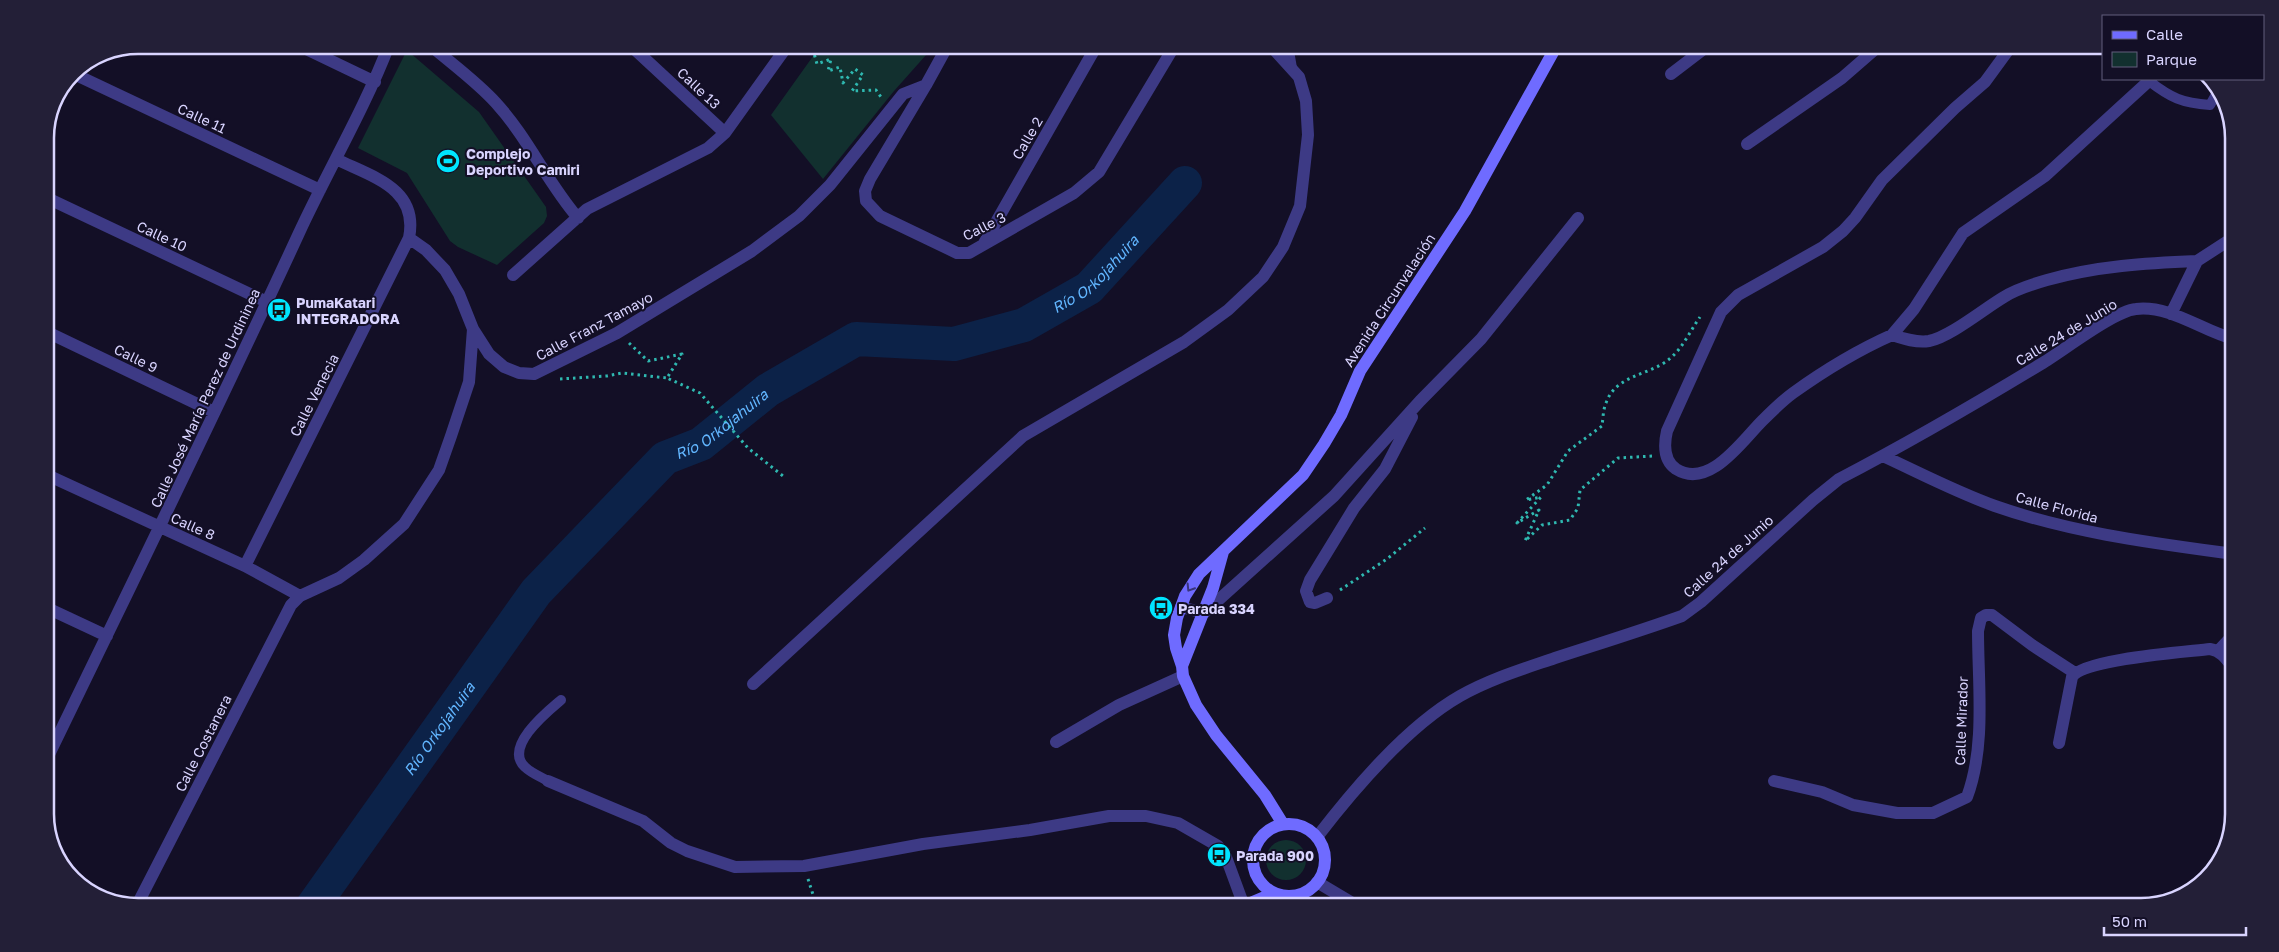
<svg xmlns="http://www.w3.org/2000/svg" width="2279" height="952" viewBox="0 0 2279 952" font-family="'Golos Text',sans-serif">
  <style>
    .green { fill: #12302f }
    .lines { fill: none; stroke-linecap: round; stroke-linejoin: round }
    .river { stroke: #0c2248; stroke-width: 34 }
    .path { stroke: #2fb8b0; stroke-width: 3; stroke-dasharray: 2.5 4; stroke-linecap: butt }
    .lane { stroke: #3d3a85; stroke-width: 10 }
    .street { stroke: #3d3a85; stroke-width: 12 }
    .secondary { stroke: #6f6bff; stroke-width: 12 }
    .oneway { stroke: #38347d }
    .labels { text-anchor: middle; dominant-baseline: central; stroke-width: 4; stroke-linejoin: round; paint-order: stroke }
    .street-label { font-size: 14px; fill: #d9d4ff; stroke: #130f26 }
    .poi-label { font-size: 14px; font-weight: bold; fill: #d9d4ff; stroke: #130f26; text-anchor: start }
    .water-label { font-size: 15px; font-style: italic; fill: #62b6ff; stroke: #130f26 }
    .rim { fill: none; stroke: #d9d4ff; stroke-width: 2.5 }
  </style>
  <rect width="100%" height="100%" fill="#130f26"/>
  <path class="green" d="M821,45H935L894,91L823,179L771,115Z
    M406,52H409L479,112L546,207L547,216L544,223L497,265L458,247L450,241L407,173L358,148Z
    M1266 860a20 20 0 1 1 40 0a20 20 0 1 1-40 0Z"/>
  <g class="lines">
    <path class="river" id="s1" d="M312,907L536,592L665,458L701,444L768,390L856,339L954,344L1024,325L1089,288L1185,183"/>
    <path class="path" d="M807,45L813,50L817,64L831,59L828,71L840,67L843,83L855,69L863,75L852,91L876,90L881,97
      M2086,45L2103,54
      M629,343L648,361L682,354L667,378L700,393L748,448L783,476
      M560,379L607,376L622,373L667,378
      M1652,456L1618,458L1580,490L1578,508L1570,520L1542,525L1525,541L1539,510L1517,523L1541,497L1526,500L1547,485L1568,451L1602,426C1603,419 1603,410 1606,403C1615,377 1643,376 1664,363C1682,351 1688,334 1700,317
      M1340,590L1387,559L1425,528
      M808,879L817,907"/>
    <path class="lane" d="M1288,45L1292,68
      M2149,81C2171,98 2182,103 2210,105L2218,91
      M548,781C541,777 531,773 525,767C503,747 548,711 561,700"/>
    <path class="street" d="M298,45L375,82
      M430,45C452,64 477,82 496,103C528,138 547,182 578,218
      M630,45L725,133
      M2012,45L1985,82L1955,108L1882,180L1855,218L1843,231L1823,247L1738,295L1721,312L1667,431C1664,444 1663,460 1676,469C1709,490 1742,441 1762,421C1772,411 1782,401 1793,393C1825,370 1856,351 1892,335C1904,339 1917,343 1929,341C1950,337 1985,308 2004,297C2016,289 2033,284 2047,280C2097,266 2146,263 2197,261
      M72,73L320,190
      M1671,74L1709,45
      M926,85L870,179L865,191L866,201L880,216L957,253H969L1074,193L1099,172L1175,45
      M1747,144L1842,78L1880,45
      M45,197L267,302
      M409,238L426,250L445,270L459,294L473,329L489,354L504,367L519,373L534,374L617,333L752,251L799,216L830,185L903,94L926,85L948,45
      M983,245L1097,45
      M513,275L587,209L708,148L725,133L788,45
      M2171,314L2197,261L2234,237
      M45,331L214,412
      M1892,335L1914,309L1963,233L2045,176L2151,79
      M1883,456C1920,473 1956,492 1995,506C2072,533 2153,543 2234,554
      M45,474L245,566L300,596
      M245,566L409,238C419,188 372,177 336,159
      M1327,598L1315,603L1310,602L1306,591L1310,580L1354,508L1385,469L1412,417
      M45,607L107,636
      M1181,607L1204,613L1334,496L1420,401L1481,339L1578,218
      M2218,651L2234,634
      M753,684L1023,436L1184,342L1228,310L1263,277L1283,247L1300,206L1308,135L1306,101L1299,77L1270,45
      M1056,742L1119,705L1183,676
      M2059,743L2072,677C2083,659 2186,652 2210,649C2222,651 2227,660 2234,669
      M45,763C130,587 217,411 299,233C328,170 364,110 389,45
      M548,781L643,821L671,843L687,851L735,867L804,866L923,844L1030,830L1109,816H1146L1178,823L1218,846L1226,857L1244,906
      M1774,781L1822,792L1853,805L1897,813H1933L1967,797C1986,746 1978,685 1978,631L1981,618L1986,615H1992L2032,645L2075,673
      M1317,837C1354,789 1406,727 1460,696C1490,679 1523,669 1555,658C1598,644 1640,631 1682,616L1701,602L1813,500L1839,479C1908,443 1975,404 2041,364C2063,351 2114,311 2136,309C2171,305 2202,331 2234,339
      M1317,882L1359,907
      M136,907L291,605L300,596L339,578L364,560L404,524L439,470L451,436L469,382L473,329"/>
    <path class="secondary" d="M1182,666L1213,588L1223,552
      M1283,824L1265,795L1216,735L1196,705L1183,676L1182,666L1176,648L1174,635L1177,618L1185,596L1199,574L1303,475L1324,444L1341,415L1360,371L1465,211L1557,45
      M1253 860a36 36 0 1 1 72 0a36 36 0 1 1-72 0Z
      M1241,907L1274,893"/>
  </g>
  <defs><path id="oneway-chevron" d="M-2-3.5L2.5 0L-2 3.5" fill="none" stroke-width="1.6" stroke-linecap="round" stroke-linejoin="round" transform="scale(1.25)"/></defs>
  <use class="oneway" href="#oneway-chevron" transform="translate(1190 588) rotate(122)"/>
  <defs>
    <g id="stadium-disc" transform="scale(1.25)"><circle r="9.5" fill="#00e5ff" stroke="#130f26"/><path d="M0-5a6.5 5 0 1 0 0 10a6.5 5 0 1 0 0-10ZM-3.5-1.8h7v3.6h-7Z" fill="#111"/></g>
    <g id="bus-disc" transform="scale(1.25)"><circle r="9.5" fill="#00e5ff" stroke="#130f26"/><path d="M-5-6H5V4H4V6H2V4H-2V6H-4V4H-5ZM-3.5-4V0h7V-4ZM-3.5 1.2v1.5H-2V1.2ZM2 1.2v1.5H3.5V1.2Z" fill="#111"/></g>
  </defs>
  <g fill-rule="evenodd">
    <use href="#stadium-disc" x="448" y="161"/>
    <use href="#bus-disc" x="279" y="310"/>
    <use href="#bus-disc" x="1161" y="608"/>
    <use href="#bus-disc" x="1219" y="855"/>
  </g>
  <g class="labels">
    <g class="street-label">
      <text transform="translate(699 88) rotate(43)">Calle 13</text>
      <text transform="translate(202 118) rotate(25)">Calle 11</text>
      <text transform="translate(1027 138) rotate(-60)">Calle 2</text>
      <text transform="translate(984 226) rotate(-27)">Calle 3</text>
      <text transform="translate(162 236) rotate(25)">Calle 10</text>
      <text transform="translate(1389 300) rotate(-57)">Avenida Circunvalación</text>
      <text transform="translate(594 326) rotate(-28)">Calle Franz Tamayo</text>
      <text transform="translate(2066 332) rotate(-31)">Calle 24 de Junio</text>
      <text transform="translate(136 358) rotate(26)">Calle 9</text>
      <text transform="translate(314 395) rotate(-63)">Calle Venecia</text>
      <text transform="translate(205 398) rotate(-65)">Calle José María Perez de Urdininea</text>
      <text transform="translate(2057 507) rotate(15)">Calle Florida</text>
      <text transform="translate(193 526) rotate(24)">Calle 8</text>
      <text transform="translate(1728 556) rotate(-42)">Calle 24 de Junio</text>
      <text transform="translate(1961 721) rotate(-88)">Calle Mirador</text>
      <text transform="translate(203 743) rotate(-63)">Calle Costanera</text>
    </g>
    <g class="poi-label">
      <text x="466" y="153">Complejo<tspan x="466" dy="16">Deportivo Camiri</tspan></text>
      <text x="296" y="302">PumaKatari<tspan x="296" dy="16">INTEGRADORA</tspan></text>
      <text x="1178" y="608">Parada 334</text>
      <text x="1236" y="855">Parada 900</text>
    </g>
    <g class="water-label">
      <text stroke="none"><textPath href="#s1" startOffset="1058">Río Orkojahuira</textPath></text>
      <text stroke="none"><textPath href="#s1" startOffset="639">Río Orkojahuira</textPath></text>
      <text stroke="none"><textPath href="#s1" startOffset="219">Río Orkojahuira</textPath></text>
    </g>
  </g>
  <path d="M0 0H2279V952H0ZM138 54H2141A84 84 0 0 1 2225 138V814A84 84 0 0 1 2141 898H138A84 84 0 0 1 54 814V138A84 84 0 0 1 138 54Z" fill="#231f37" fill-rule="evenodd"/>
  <path class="rim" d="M138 54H2141A84 84 0 0 1 2225 138V814A84 84 0 0 1 2141 898H138A84 84 0 0 1 54 814V138A84 84 0 0 1 138 54Z"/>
  <rect x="2102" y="15" width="162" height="65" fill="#130f26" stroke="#625e7d"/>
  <rect x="2112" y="31" width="25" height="8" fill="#6f6bff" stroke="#625e7d"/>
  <text x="2146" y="40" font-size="15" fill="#d9d4ff">Calle</text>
  <rect x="2112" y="52" width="25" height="15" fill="#12302f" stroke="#625e7d"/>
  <text x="2146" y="65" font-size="15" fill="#d9d4ff">Parque</text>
  <path d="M2104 927v8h142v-8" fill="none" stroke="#d9d4ff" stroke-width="2.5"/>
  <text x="2112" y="927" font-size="15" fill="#d9d4ff" stroke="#130f26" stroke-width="4" paint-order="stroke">50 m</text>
</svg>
